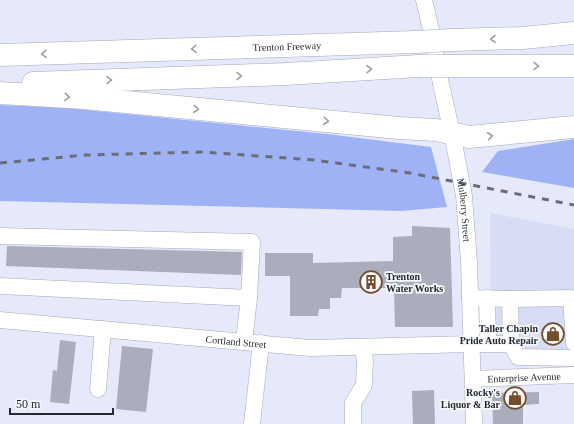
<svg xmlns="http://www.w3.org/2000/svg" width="574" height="424" viewBox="0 0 574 424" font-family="'Times New Roman',serif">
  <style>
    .built { fill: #d6ddf4 }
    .forest { fill: #a0b2f6 }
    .building { fill: #a9adbc }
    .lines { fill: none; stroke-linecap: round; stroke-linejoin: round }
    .minor-casing { stroke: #a5a9b8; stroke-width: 17 }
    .highway-casing { stroke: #a5a9b8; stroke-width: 23 }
    .minor { stroke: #fff; stroke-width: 16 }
    .highway { stroke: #fff; stroke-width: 22 }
    .rail { stroke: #6a6d77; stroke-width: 3; stroke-dasharray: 7 7; stroke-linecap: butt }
    .highway-bridge-casing { stroke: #a5a9b8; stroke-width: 23; stroke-linecap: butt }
    .highway-bridge { stroke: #fff; stroke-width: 22 }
    .oneway { stroke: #9d9ea1 }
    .labels { text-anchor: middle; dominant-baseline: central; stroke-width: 3.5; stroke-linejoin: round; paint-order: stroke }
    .street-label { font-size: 10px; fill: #26282e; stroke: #f5f7fd }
    .poi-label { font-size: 10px; font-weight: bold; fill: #26282e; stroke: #f5f7fd; text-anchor: end }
  </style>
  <rect width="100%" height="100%" fill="#e5e9f9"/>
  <path class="built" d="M490,213L574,229V354L491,351Z"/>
  <path class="forest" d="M0,105L67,108L327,134L431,147L447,207L402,211L0,201Z
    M574,139V188L482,172L498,151Z"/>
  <path class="building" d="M412,226L450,228L453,327H395L394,288H342L341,298H330V309H319L318,316H290V276H265V253H313V263L393,261V237L412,236Z
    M7,246L242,252L241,275L6,266Z
    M60,340L76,342L69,404L50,402L53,370L57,371Z
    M122,346L153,349L146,412L116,409Z
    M434,390L435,424H413L412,391Z
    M539,392V404L523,405V424H493L492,393Z"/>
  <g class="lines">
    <g class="minor-casing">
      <g id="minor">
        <path id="s1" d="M424,0L432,34L441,84L452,133L464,196L469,262L474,424"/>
        <path d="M0,236L252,242L249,298"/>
        <path d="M0,286L249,298L244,342"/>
        <path d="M487,298L488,343"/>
        <path d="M510,299L571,298L574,343"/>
        <path id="s2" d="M0,320L310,348L472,344H511L510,299L470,298"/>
        <path d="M511,344L518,357L574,358"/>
        <path id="s3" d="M473,379L574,375"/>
        <path d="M98,389L103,329"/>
        <path d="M252,424L261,343"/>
        <path d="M353,424V403L364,385L365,361L363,347"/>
      </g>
    </g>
    <g class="highway-casing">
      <g id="highway">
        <path d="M452,40L523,38L574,33"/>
        <path id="s4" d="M0,55L415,42"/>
        <path d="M455,66H574"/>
        <path d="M33,83L286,74L419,66"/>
        <path d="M0,93L84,98L399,128L436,130L469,137L574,127"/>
      </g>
    </g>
    <use href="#minor" class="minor"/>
    <use href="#highway" class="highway"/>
    <path class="rail" d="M0,163L86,155L201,152L314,160L410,173L574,205"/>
    <g class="highway-bridge-casing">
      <path id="highway-bridge" d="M415,42L452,40
        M419,66H455"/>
    </g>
    <use href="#highway-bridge" class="highway-bridge"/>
  </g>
  <defs><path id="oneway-chevron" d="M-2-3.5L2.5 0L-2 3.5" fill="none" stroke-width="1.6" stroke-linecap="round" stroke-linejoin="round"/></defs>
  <g class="oneway">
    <use href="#oneway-chevron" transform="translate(493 39) rotate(178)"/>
    <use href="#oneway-chevron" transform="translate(194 49) rotate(178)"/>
    <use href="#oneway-chevron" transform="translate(44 54) rotate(178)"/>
    <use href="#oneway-chevron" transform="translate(536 66) rotate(1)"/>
    <use href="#oneway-chevron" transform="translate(369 69) rotate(-4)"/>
    <use href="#oneway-chevron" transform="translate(239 76) rotate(-2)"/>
    <use href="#oneway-chevron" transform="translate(109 80) rotate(-2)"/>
    <use href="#oneway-chevron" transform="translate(67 97) rotate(4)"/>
    <use href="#oneway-chevron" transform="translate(196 109) rotate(5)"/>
    <use href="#oneway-chevron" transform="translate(326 121) rotate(5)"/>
    <use href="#oneway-chevron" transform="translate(490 136) rotate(-7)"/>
  </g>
  <defs>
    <g id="building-ring" transform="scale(1.15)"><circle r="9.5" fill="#f5f7fd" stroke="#744e2a" stroke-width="1.5"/><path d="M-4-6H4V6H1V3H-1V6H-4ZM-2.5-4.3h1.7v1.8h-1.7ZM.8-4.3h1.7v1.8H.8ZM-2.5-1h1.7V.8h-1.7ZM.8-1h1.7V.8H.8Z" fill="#744e2a"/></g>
    <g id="shop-ring" transform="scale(1.15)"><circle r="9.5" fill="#f5f7fd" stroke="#744e2a" stroke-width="1.5"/><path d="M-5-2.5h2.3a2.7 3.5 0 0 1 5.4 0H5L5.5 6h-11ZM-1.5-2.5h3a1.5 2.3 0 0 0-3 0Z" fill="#744e2a"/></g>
  </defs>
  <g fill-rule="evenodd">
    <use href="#building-ring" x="371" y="282"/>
    <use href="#shop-ring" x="553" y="334"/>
    <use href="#shop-ring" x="515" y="398"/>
  </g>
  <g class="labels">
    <g class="street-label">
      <text stroke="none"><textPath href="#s4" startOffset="287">Trenton Freeway</textPath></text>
      <text stroke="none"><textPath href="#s1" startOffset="214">Mulberry Street</textPath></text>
      <text stroke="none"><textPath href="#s2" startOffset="237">Cortland Street</textPath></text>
      <text stroke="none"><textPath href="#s3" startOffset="51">Enterprise Avenue</textPath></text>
    </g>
    <g class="poi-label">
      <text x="386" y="276" text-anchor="start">Trenton<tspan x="386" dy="12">Water Works</tspan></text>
      <text x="538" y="328">Taller Chapin<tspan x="538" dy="12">Pride Auto Repair</tspan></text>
      <text x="500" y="392">Rocky's<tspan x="500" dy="12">Liquor &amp; Bar</tspan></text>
    </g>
  </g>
  <path d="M10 408v6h103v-6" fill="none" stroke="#26282e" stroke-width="2"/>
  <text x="16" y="408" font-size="12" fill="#26282e" stroke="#f5f7fd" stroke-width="3" paint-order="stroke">50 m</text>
</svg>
